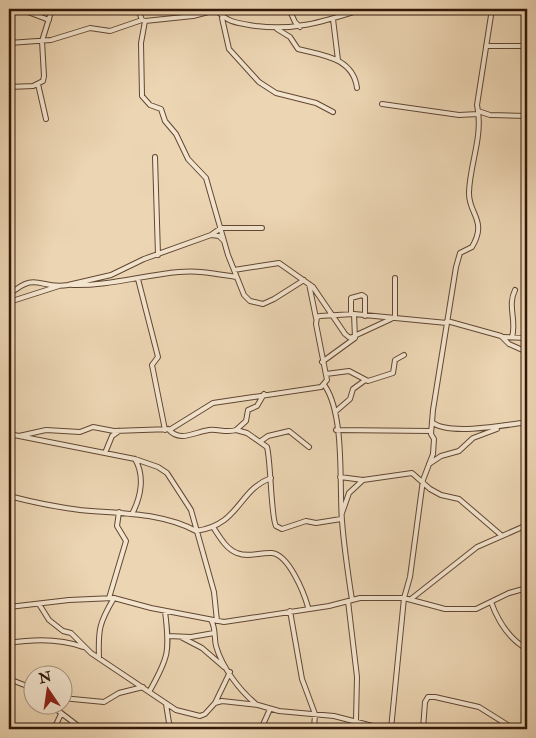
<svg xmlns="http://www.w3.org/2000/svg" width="536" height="738" viewBox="0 0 536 738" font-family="'IM FELL Double Pica',serif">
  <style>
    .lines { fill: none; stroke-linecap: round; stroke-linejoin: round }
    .minor-casing { stroke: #614733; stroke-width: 6 }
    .minor { stroke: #f3e4ce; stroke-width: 4 }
  </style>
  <rect width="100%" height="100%" fill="#ecd5b3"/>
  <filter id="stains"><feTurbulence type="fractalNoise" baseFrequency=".004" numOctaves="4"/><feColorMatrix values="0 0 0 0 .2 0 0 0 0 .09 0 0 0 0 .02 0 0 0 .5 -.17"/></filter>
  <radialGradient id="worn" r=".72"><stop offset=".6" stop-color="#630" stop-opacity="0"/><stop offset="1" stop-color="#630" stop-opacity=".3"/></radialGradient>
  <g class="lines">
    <g class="minor-casing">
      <path id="minor" d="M20,9L49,20
        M138,9L142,20L145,21L193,16L216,10
        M215,9C228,23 237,23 256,26C297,31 325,21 363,9
        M289,9L295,22L300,27
        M492,9L477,105L478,111L490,115L527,116
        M222,18L229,49L259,82L276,93L316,103L333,112
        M9,19L12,9
        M333,19L338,60
        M145,21L141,43L142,96L150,105L161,109L165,121L176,134L188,159L206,178L228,255L244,295L250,301L263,304L274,299L304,280
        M277,29L290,37L298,49C321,55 353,57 357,88
        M9,43L51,40L90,28L110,31L142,20
        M486,46H527
        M38,84L46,119
        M9,87L33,86L43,81L44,76L42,41L52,9
        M382,104L459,115L478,114
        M155,157L158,255
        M211,235L221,228H262
        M234,270L279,263L313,287L345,334L350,338L391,319
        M395,278V318
        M138,279L158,357L152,365L165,430
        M9,281L10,293
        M309,284L316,318
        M72,285C109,286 143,275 179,272C199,270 217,274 236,277
        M9,295C37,270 39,290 68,285L111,275L144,259L211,235L219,236L223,240
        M9,302L59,286
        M351,314V298L362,295L365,297V316
        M447,321L501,336L509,344L527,352
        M503,337L527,338
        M512,337C517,321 507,306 515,290
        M322,362L355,338L354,314
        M326,374L349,371L368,381L393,373L395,360L404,355
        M325,386C345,416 339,484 342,521C344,547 348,574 352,600
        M335,412L350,399L353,389L364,381
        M9,416L12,407L10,392
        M432,422C447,436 507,425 527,422
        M168,429C180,443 194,432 209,430C218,429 227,433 236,430L246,421L248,410L257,406L264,394
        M236,430L247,433L267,447C271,462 271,519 276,526L282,529L306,521L316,523L341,519
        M336,430L431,431
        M9,434L135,459L158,467L167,473L191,510L214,592L217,621
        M19,436L46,430L80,432L93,427L114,431L171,429L213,403L321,387L327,380L316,324L317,317L320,316L354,314L447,323
        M261,441L268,436L289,431L309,447
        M105,453L112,436L119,431
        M429,464L441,456L459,451L473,438L497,429
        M340,477L363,480L412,473L430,489L441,495L459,499L501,535
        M9,496C32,502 56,507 80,510C119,514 161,512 196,531C240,525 238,490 271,478
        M342,513L349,493L363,480
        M132,514C141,497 145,476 135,459
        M213,527C219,536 226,549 237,553C249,558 260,552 272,553C289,555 304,593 308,607
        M109,598L126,541L117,526L119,512
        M411,599L477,547L527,525
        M348,601L357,677L356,720
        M491,602C498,621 509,639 527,649
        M39,604L49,620L63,631L71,633L91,653L176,710L200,716L205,714L215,703L222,701L258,705L279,711L334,716L384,729
        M9,607L69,600L114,598L151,608L224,622L329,606L360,598H404L445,609H476L509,593L527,588
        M290,611L302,679L315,714L314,729
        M211,620C216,628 214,638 216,646C222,667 239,690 256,704
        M168,636L191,637L214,633
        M181,637L202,648L224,667
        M9,643C34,639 59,638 83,647
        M99,658C98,630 99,623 114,598
        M9,679L32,688
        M149,692C169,657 170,651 165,611
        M62,698L104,702L119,693L143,687
        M215,703L230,672
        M166,704L170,729
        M52,706L82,729
        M54,729L61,714
        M261,729L270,709
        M391,729L404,598L410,577L423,480L433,454L434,439L431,434L433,410L456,267L460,253L472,247C488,220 468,214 469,192C470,164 482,139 478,111
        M423,729L425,702L428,697H435L479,707L514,729"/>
    </g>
    <use href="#minor" class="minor"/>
  </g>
  <rect width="536" height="738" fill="none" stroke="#ecd5b3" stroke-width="30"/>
  <rect x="10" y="10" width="516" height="718" fill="none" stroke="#331808" stroke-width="2.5"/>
  <rect x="15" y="15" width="506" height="708" fill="none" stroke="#331808"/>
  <g transform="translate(48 690) rotate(347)"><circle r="24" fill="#f3e4ce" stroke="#a6927f"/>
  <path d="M0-4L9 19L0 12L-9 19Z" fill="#8f2418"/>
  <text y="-8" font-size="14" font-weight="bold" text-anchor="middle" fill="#331808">N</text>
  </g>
  <rect width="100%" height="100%" filter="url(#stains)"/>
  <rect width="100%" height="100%" fill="url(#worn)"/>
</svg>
